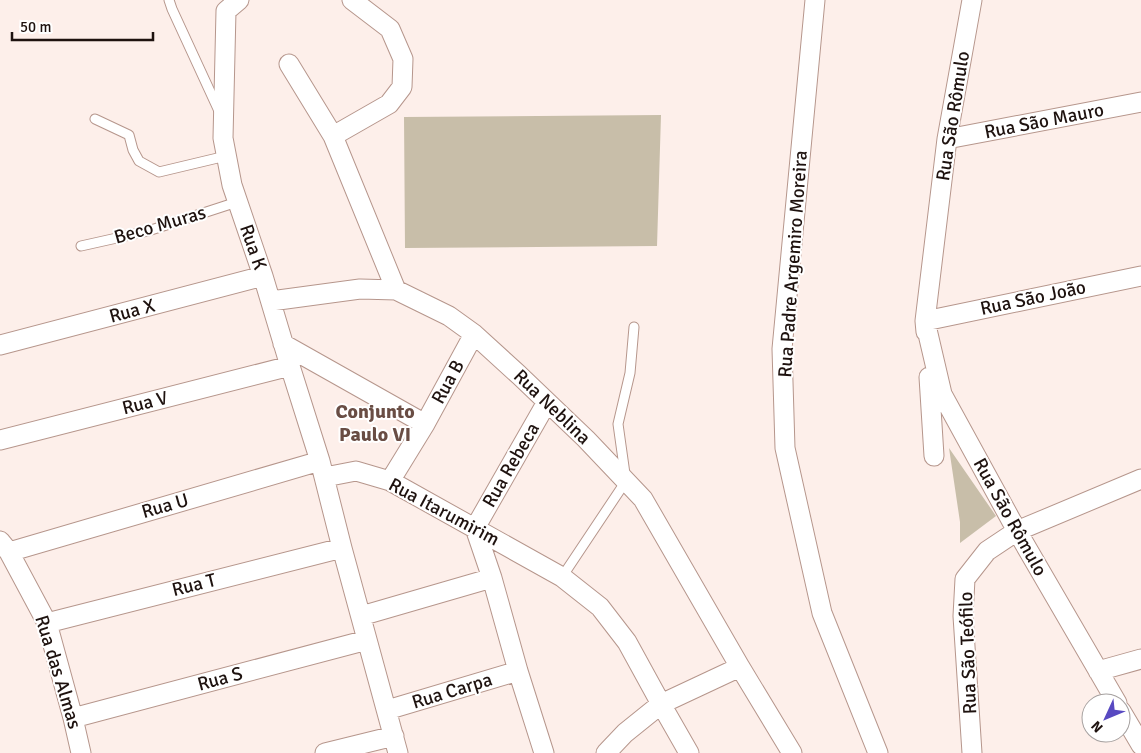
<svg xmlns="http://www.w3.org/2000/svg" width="1141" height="753" viewBox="0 0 1141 753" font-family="Signika,sans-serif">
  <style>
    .green { fill: #c8bea9 }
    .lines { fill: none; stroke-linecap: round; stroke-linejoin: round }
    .lane-casing { stroke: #b6968c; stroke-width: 11 }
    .street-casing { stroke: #b6968c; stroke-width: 21 }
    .lane { stroke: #fff; stroke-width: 9 }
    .street { stroke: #fff; stroke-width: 19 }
    .labels { text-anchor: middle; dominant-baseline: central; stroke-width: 4; stroke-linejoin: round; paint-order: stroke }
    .street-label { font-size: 19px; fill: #1e120f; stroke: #fff }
    .neighbourhood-label { font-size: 20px; font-weight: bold; fill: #694d44; stroke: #fff }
  </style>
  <rect width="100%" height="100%" fill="#fdefea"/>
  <path class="green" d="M661,115L657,246L405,248L404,117Z
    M949,448L996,516L960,543V522Z"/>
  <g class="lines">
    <g class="lane-casing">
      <path id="lane" d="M169,0L172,9L219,111
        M95,119L129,135L133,150L139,161L159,172L226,156
        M81,246L148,231L237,202
        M562,577L626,481L618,424L630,373L634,327"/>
    </g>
    <g class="street-casing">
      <path id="street" d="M239,0L226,11L223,138L232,185L263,276L290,366L320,461L342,548L398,753
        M815,0L782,349L785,448L822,613L878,753
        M972,0L947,139L925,321L942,394L1017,531L1117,703
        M289,64L333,136L396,290
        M333,136L389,104L402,87L403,59L390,29L352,0
        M947,139L1141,102
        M271,301L360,289L396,290L449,316L474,334L519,375L586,439L643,499L740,667
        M926,332L925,321L1141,276
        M283,344L425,424
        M0,345L263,276
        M929,377L934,456
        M0,440L290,366
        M325,477L356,471L390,481L562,577L600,607L627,642L661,704L689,753
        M390,481L425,424L474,334
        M0,541L9,552L47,623L73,718L81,753
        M9,552L320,461
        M361,616L492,578
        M47,623L342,548
        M1098,671L1141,659
        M387,710L518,671
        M1121,711L1141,745
        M73,718L367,640
        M325,753L394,736
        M544,753L518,671L492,578L475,528L547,402
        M606,753L625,733L661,704L740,667L792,753
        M972,753L963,616L965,579L987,551L1017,531L1141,479"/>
    </g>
    <use href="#lane" class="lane"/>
    <use href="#street" class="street"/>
  </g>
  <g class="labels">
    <g class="street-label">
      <text transform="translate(953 116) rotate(-81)">Rua São Rômulo</text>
      <text transform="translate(1044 121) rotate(-11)">Rua São Mauro</text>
      <text transform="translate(160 225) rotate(-16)">Beco Muras</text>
      <text transform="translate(253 247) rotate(71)">Rua K</text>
      <text transform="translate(793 264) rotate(-86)">Rua Padre Argemiro Moreira</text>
      <text transform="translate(1033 298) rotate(-12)">Rua São João</text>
      <text transform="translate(132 311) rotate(-15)">Rua X</text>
      <text transform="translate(448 382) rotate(-61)">Rua B</text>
      <text transform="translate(145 403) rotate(-14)">Rua V</text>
      <text transform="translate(552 407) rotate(44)">Rua Neblina</text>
      <text transform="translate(511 465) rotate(-60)">Rua Rebeca</text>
      <text transform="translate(165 506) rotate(-16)">Rua U</text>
      <text transform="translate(444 512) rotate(28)">Rua Itarumirim</text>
      <text transform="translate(1010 517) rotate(61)">Rua São Rômulo</text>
      <text transform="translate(194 585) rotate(-14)">Rua T</text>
      <text transform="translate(968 653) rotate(-92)">Rua São Teófilo</text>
      <text transform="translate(58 672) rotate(73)">Rua das Almas</text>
      <text transform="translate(220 679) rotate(-15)">Rua S</text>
      <text transform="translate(452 691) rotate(-17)">Rua Carpa</text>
    </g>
    <g class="neighbourhood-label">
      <text x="375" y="411">Conjunto<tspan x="375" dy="23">Paulo VI</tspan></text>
    </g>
  </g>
  <g transform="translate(1106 718) rotate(226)"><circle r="24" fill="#ffffff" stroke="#a5a09f"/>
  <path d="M0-4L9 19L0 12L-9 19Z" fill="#5849c1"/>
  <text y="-8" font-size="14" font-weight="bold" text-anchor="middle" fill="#1e120f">N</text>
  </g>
  <path d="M12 32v8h141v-8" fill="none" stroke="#1e120f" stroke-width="2.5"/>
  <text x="20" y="32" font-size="15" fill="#1e120f" stroke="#ffffff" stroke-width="4" paint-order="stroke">50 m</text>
</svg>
